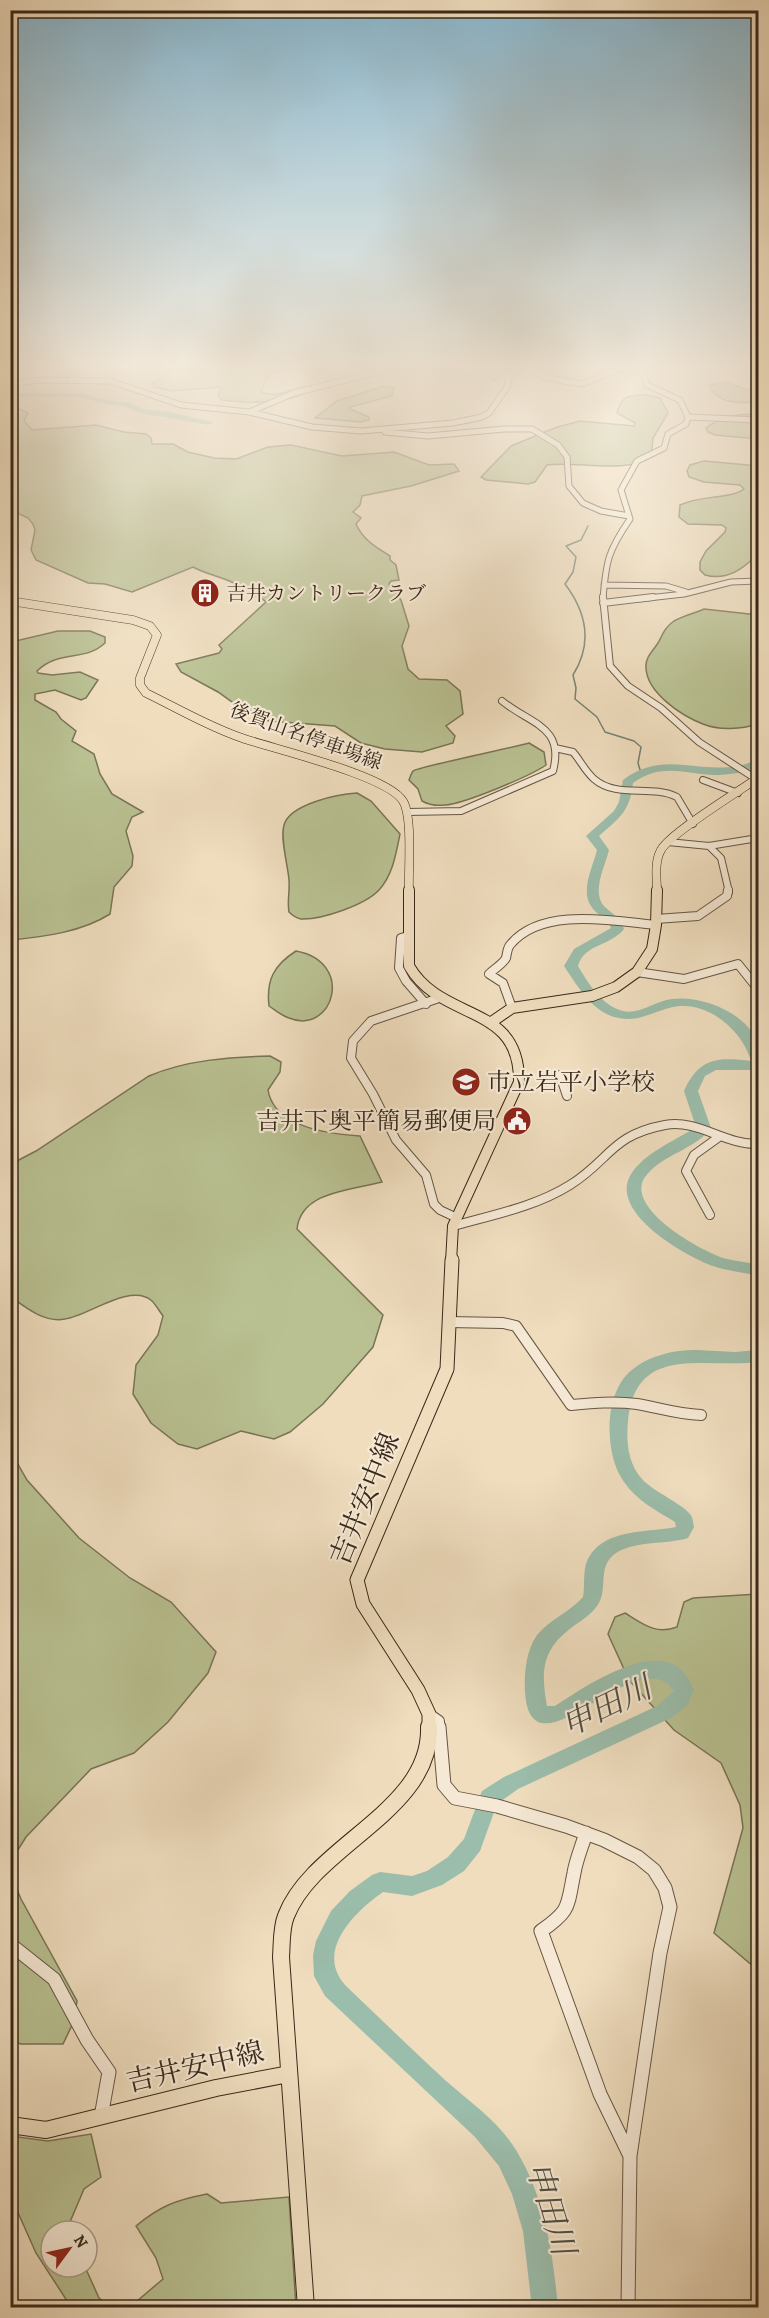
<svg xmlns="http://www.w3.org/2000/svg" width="769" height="2318" viewBox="0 0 769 2318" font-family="Alegreya,'Noto Serif JP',serif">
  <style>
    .green { fill: #b9c192; stroke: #797456; stroke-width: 1.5 }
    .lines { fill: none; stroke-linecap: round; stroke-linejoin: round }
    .stream { stroke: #748171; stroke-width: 1.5 }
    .river { fill: #9bbdab; fill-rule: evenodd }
    .minor-far4-casing { stroke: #665542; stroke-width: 7 }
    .minor-far3-casing { stroke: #665542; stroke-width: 8 }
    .minor-far2-casing { stroke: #665542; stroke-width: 10 }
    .minor-far1-casing { stroke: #665542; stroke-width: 12 }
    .minor-casing { stroke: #665542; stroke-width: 15 }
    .major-far3-casing { stroke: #392819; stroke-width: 9 }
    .major-far2-casing { stroke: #392819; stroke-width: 12 }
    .major-far1-casing { stroke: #392819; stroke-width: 15 }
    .major-casing { stroke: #392819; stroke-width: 18 }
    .minor-far4 { stroke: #f5e9d5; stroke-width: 5 }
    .minor-far3 { stroke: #f5e9d5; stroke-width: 6 }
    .minor-far2 { stroke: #f5e9d5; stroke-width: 8 }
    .minor-far1 { stroke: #f5e9d5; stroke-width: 10 }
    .minor { stroke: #f5e9d5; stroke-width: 13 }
    .major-far3 { stroke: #efddbe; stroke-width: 8 }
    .major-far2 { stroke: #efddbe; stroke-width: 10 }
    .major-far1 { stroke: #efddbe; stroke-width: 13 }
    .major { stroke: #efddbe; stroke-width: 16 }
    .labels { text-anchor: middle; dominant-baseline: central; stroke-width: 4.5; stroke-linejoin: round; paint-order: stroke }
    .far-poi-label { font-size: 20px; fill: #392819; stroke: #f5e9d5; text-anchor: start }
    .far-street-label { font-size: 20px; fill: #392819; stroke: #f5e9d5 }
    .poi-label { font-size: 24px; fill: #392819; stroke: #f5e9d5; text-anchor: start }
    .near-street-label { font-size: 28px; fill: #392819; stroke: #f5e9d5 }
    .near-water-label { font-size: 32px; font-style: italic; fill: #524d3e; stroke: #f5e9d5 }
  </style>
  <rect width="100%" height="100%" fill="#efddbe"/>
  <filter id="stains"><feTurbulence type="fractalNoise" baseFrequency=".00333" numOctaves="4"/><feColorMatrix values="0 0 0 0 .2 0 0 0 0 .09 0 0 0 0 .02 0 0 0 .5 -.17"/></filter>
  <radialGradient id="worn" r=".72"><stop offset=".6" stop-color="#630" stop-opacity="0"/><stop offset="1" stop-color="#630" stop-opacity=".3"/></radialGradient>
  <path class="green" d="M182,366H334L276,371L269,374L261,392C282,401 296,382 315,388C288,405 252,404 222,400L218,396L221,387L172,391L154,387L153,383L167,372Z
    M758,380V402C740,403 719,405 709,386C730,375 739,393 755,389Z
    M384,386L394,388L392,396L350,407V409L369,417V420L361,422L315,418L337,401Z
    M647,395L660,398L668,413L653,438L651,457C627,474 576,461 547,465L535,482L528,484L486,480L481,477L511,446L557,427L580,421L634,426L635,423L617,413C622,394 629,396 647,395Z
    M11,408L20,409L28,413L24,421L32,430L96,425L124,432L146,434L151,438L152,444H173L188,452L214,458L236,459L268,447L291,445L342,456L394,452L429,465L454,464L459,471L456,472L411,486L362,496L360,505L353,512L361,518L356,524C363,540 376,547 390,556V560L396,565L399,580L391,581L389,584L401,600L409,626L402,646L408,669L419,679L447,680L460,691L463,714L446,726L455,736L453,743L422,752L385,749L361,743L335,726L269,721L246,712L218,692L181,672L176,664L219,653L222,649L219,645L266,602L260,597L243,593L244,589C231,578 209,576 193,567L132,592L105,584L88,583L36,560L31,550L35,530L33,524L28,518L13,511V504L11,503Z
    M758,414V439L715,435L708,432L706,428C723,415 738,414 758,414Z
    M704,461L758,466V554C743,569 727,581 705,575L700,570V562L706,551L725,532L726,528L722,525L688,524L679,517L680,505C700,495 731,499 744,489L740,485L704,482L689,477L687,471L690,465Z
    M704,609L758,615V724C742,729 720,731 703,724C682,716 647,693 646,668C645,657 653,651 658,643C663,634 665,627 674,621C683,616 695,613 704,609Z
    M58,631H90L105,637V643C85,662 60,649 37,671L38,673L52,675L80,672L98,680L86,698L81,700L55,690L35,694V700L56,712L61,719L76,731L72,741L94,754L100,774L112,794L143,812L132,817L126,831L133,856L132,866L114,887L110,914C82,932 43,937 11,940V916L15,905L10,896L11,642Z
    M529,743L544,752L546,765C530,776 464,804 445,805C437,806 429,805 422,801L418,789L409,780C410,777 411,774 413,771C418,767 515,747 529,743Z
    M357,793L371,801L400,834C396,853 393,875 379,890C365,905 321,920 301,919C296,918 292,915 289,912C287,901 290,891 289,880C288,866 280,838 284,825C290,804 338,794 357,793Z
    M296,951C356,962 333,1036 289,1018C282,1016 275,1010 269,1006C266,980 274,965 296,951Z
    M270,1056L281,1062L280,1072L268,1090C274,1127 328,1134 360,1136L382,1182C352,1190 301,1191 297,1229L383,1315L373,1347L323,1404L290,1432L274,1439L241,1431L197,1449L178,1444L151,1423L133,1394L136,1365L158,1335L163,1316C160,1312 156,1305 152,1301C131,1282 88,1316 65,1319C45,1323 26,1308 11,1297V1164L36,1151L149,1076C186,1060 230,1057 270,1056Z
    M11,1452L27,1480L79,1538L130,1578L171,1602L216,1652L208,1673L168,1722L134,1753L91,1769L26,1837L11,1861Z
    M758,1594V1966L754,1967L714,1933L743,1828L740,1805L721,1763L674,1730L629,1680L608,1634L615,1617L625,1613C643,1624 656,1635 677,1627L684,1602L693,1598Z
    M10,1873L21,1899L77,2001L74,2021L63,2044H21L11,2041Z
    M91,2134L101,2177L84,2189L70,2222V2231H51V2267H85L99,2298L111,2307H71L36,2253L11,2197V2136L48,2141Z
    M207,2194L221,2203L289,2197L296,2307H130L163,2279L156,2258L136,2226C160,2206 176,2200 207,2194Z"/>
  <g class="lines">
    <path class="stream" d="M588,526L581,540L566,546L576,557L573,572L565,584C587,613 593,643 573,675L576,688L575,699L597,717L605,732L634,741L641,747L638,763L641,773"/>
    <path class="river" d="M10,393H82L100,399L132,403L142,409L169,412L213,422L209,425L140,413L127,407L99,403L81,397H10Z
      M758,760V767C744,773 729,775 713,775C681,773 661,763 633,783C630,812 619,818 599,836L609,850C605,867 590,894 606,908C614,915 621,919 624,929C611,946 584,944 578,966C588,983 602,1006 623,1011C639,1015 655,1001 672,999C701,995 746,1012 758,1043C761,1050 758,1062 758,1070H716L705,1076L698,1091L711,1128C695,1150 662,1154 645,1177C624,1208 699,1250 723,1258C734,1261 747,1262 758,1265V1276C743,1272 727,1271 713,1266C685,1256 610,1213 630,1176C643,1153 675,1141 696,1127L684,1091C699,1058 717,1057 751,1061C742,1029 705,998 669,1008C648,1014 634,1024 611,1016C590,1008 576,984 564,966L574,949L611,928C608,920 601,917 595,911C578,894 592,870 597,850L586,836L614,811L619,802L623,780C661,752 689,771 731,767C741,767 749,762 758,760Z
      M697,1350L735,1352L758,1350V1362C704,1369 635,1342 628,1422C626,1441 628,1464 642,1479C654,1492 681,1503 690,1514C693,1517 693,1523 694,1527L688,1538C666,1545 636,1540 616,1553C597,1566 608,1586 599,1603C593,1613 584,1619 575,1625C543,1648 540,1668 547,1706H555C583,1688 650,1641 682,1670C687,1675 691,1684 694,1690L687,1706L671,1718L518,1789L497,1804L480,1851L464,1871L442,1885L412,1896L383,1892C354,1912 314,1952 346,1986C379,2017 411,2049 445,2080C470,2102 499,2122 516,2150C545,2198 553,2253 558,2308H532L523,2231L512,2194L499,2166L475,2137L325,1996L314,1976L313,1955L316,1941L331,1911L350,1891L372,1875L380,1872L412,1876L427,1871L448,1857L464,1839L482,1791L504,1777L657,1706L674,1691C638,1636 531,1785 525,1692C524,1673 526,1651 537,1635C550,1619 570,1612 583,1597C585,1586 583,1575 586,1564C599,1528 645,1533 676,1527L675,1522C657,1511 636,1500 624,1482C604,1455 603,1392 632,1370C650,1355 674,1350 697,1350Z"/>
    <g class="minor-far4-casing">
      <path id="minor-far4" d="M456,366L466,370L485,369L493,377L508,366
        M539,366L537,373L547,378L582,384L619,369L636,368L643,374L647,385L680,400L688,417L686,424L668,434L664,448L637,461L621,490L630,519C608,551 606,561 603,599
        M71,381L81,366
        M10,384L41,380L110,381L181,405L249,412L312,427L361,431L453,423L482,417L489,413L507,387L509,376L521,366
        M252,411L294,393L401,366
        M688,417L758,420
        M385,432L428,436L504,429H532L558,445L567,457L569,486L583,503L601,511L629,516
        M604,585L666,586L686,592
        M639,599L684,594L731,582L758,581"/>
    </g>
    <g class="minor-far3-casing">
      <path id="minor-far3" d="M603,597L610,666L628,686L661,708L699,742L756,779
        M603,603L653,597
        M555,748L573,752C580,760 585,771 594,779C617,799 651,784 677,797L693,824
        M703,780L738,793
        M408,812L461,811L553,771C565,726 530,724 502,701
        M668,842L709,846L758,838
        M709,846L721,858L729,892"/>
    </g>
    <g class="minor-far2-casing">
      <path id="minor-far2" d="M656,919L698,916L727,896L728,890
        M408,936L401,938L399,968L406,981L426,1004
        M637,972L684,979L738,964L758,989
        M442,997L371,1021L353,1041L351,1058L373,1094L396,1140L426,1175L434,1204L440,1210L455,1217
        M512,1008L503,983L489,974C494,969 503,964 506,958C507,954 507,949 510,945C541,906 614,921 656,925
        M560,1075L567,1096
        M710,1215L686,1171L694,1155L719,1137
        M453,1226C492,1215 535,1207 570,1185C610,1160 611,1135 665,1125C698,1119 725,1145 758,1144"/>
    </g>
    <g class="minor-far1-casing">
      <path id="minor-far1" d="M449,1322L503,1323L516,1326L571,1405C593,1403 615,1401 637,1404C660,1408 676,1414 701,1415
        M429,1714L439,1721V1729"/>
    </g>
    <g class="minor-casing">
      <path id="minor" d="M439,1727L444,1785L455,1798L497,1806L566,1826L604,1840L638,1857L654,1870L665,1888L670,1907L660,1953L630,2156L628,2308
        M586,1833C582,1846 576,1860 574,1873C567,1907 571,1910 541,1931L600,2094L630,2156
        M10,1944L54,1979L87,2040L109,2072L101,2117"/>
    </g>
    <g class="major-far3-casing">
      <path id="major-far3" d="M10,601L133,620L150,626L157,635L140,678V685L146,693C177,708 209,727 242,738C273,749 387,775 403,801C413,817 408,871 409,892
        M657,892C657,879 654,862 661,850C669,834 739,791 758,778"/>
    </g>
    <g class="major-far2-casing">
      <path id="major-far2" d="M409,890V966C442,1023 520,1002 519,1082L453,1226L451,1262
        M490,1023L512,1008L592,996L616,987L637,972L652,949L656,925L657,890"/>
    </g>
    <g class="major-far1-casing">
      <path id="major-far1" d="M429,1729V1714L418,1690L363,1604L357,1580L447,1369L452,1260"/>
    </g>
    <g class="major-casing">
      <path id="major" d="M10,2125L46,2130L216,2088L289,2074
        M306,2308L281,1957C282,1944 281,1928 286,1916C313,1845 432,1811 429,1727"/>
    </g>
    <use href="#minor-far4" class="minor-far4"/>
    <use href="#minor-far3" class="minor-far3"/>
    <use href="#minor-far2" class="minor-far2"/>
    <use href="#minor-far1" class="minor-far1"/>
    <use href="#minor" class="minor"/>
    <use href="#major-far3" class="major-far3"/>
    <use href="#major-far2" class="major-far2"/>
    <use href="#major-far1" class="major-far1"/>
    <use href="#major" class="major"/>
  </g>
  <linearGradient id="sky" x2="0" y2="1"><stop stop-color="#89b8d0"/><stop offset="0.53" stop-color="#f8f0e2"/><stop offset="1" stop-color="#f8f0e2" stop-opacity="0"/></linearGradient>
  <rect width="769" height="691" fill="url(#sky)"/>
  <defs>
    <g id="building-disc" transform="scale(1.5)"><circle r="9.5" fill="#8f2418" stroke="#f5e9d5"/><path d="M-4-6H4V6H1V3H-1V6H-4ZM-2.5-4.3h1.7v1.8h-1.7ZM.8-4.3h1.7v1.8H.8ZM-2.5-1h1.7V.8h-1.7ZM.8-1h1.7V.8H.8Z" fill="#fff"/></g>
    <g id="school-disc" transform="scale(1.5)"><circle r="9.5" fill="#8f2418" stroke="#f5e9d5"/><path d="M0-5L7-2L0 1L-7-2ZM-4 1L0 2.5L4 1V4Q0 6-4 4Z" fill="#fff"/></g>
    <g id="civic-disc" transform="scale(1.5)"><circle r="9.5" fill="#8f2418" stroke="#f5e9d5"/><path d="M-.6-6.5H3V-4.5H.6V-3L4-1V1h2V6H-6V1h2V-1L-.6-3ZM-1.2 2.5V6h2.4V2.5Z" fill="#fff"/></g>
  </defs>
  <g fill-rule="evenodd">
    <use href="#building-disc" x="205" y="593"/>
    <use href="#school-disc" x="466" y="1082"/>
    <use href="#civic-disc" x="517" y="1121"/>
  </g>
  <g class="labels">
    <g class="far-poi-label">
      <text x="226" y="593">吉井カントリークラブ</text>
    </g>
    <g class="far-street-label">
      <text transform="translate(306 736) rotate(20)">後賀山名停車場線</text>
    </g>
    <g class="poi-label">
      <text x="487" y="1082">市立岩平小学校</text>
      <text x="496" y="1121" text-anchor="end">吉井下奥平簡易郵便局</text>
    </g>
    <g class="near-street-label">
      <text transform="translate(365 1499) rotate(-68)">吉井安中線</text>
      <text transform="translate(195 2067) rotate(-13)">吉井安中線</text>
    </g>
    <g class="near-water-label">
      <text transform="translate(606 1706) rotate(-26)">申田川</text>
      <text transform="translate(551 2208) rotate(73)">申田川</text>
    </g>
  </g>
  <rect width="769" height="2318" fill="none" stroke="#efddbe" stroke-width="36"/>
  <rect x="12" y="12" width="745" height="2294" fill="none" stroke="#392819" stroke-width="3"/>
  <rect x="18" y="18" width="733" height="2282" fill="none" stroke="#392819" stroke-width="1.5"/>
  <g transform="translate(69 2249) rotate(57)"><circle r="28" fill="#f5e9d5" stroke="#aa9c8a" stroke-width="1.5"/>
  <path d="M0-4.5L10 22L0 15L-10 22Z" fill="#8f2418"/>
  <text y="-9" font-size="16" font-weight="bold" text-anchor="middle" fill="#392819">N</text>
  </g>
  <rect width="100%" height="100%" filter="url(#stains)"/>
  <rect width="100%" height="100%" fill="url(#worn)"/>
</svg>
